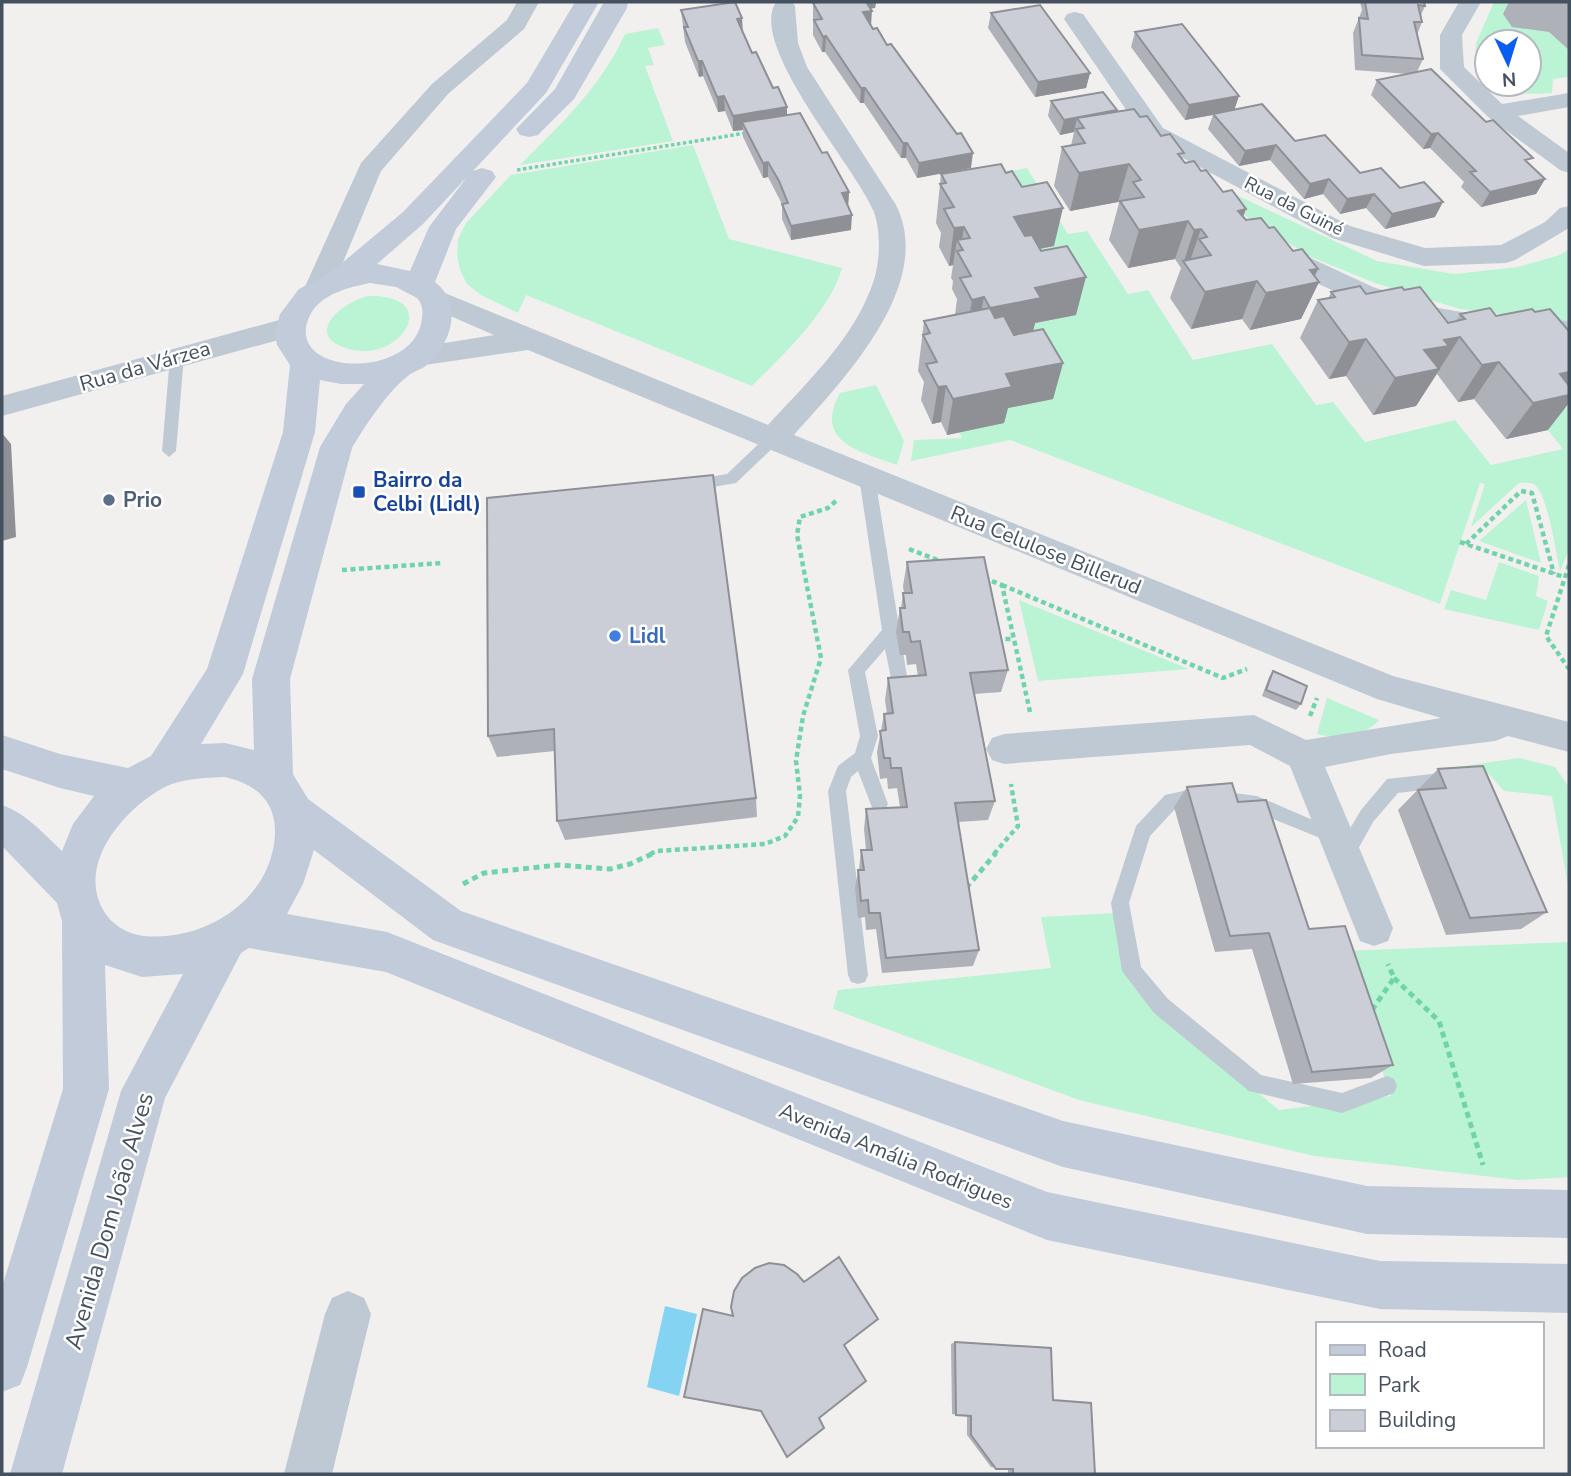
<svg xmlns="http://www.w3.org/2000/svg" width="1571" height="1476" viewBox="0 0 1571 1476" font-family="'Nunito Sans',sans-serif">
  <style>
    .green { fill: #bbf3d5 }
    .water { fill: #85d3f3 }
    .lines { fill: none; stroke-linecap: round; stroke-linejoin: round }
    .path-far2 { stroke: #70d4ab; stroke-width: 3.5; stroke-dasharray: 3.5 2.5; stroke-linecap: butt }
    .path-far1 { stroke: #70d4ab; stroke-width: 4.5; stroke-dasharray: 5 3.5; stroke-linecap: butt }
    .path { stroke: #70d4ab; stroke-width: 5; stroke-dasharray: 6 4.5; stroke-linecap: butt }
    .lane { fill: #bfc9d3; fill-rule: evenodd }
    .street { fill: #bfc9d3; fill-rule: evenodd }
    .secondary { fill: #c1cbda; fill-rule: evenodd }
    .wall { fill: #afb1b8 }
    .shaded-wall { fill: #8e9096 }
    .building { fill: #cbced6; stroke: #8e9096; stroke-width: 2 }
    .transit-dot { fill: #1a4fb4; stroke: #fff; stroke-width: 2.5 }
    .service-dot { fill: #5c6f8a; stroke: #fff; stroke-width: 2.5 }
    .shop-dot { fill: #3f7fe0; stroke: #fff; stroke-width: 2.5 }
    .labels { text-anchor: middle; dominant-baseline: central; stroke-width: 5; stroke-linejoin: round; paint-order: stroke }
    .far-street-label { font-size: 18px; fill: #46515f; stroke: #fff }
    .street-label { font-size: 21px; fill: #46515f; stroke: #fff }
    .transit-label { font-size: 21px; font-weight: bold; fill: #164399; stroke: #fff; text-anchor: start }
    .service-label { font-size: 21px; font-weight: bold; fill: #4e5e75; stroke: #fff; text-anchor: start }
    .shop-label { font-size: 21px; font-weight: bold; fill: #366cbe; stroke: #fff; text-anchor: start }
    .near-street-label { font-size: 24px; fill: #46515f; stroke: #fff }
  </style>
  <rect width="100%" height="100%" fill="#f2f0ef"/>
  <path class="green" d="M1494,2H1569V77L1553,79L1552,93C1531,95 1514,94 1495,84H1529V42H1487V79L1475,64L1476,43Z
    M658,28L665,45L648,48L654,65L645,66L673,141L520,165C560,125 601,87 625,34Z
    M693,145L729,239L842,268C830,311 784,354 752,386L526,295L518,313L481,295L467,284L460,270L457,256L458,239L466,223L511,175Z
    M1027,168L1068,234L1087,231L1128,294L1148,290L1193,360L1272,344L1316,405L1333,402L1365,442L1455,420L1491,465L1563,449L1532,410L1569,400V550L1560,571C1556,553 1548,496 1535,485C1531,482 1523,483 1519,483L1471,527L1485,484L1480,483L1440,604L1010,440L911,461L914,440L962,438L959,432L1004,423L951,205L939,184Z
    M1228,191L1377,261L1454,274L1518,267L1560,255L1569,249V322L1460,309L1375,283L1311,257L1230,206L1220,193Z
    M368,296C444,294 401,364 349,349C303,337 339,303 368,296Z
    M876,385L904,441L897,465C859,451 813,442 840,393Z
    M1526,500L1541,563L1479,541Z
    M1499,562L1539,576L1536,596L1548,601L1539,630L1444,609L1451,590L1486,600Z
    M1019,600L1189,669L1038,681Z
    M1327,698L1379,720C1367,735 1335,740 1317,734Z
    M1519,758L1555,767L1569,787V891L1552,796L1504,791L1488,773L1457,767Z
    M1116,913L1155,1007L1279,1110L1391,1096L1342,951L1569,942V1177L1518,1180L1314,1156L1079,1100L833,1009L838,990L1051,968L1041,917Z"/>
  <path class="water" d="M665,1306L697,1314L679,1396L647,1387Z"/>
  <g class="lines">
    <path class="path-far2" d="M517,170L746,133"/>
    <path class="path-far1" d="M1460,542L1564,577
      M1466,544L1521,491L1532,493L1554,574
      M909,549L940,561
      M1569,565L1546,636L1569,669
      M342,570L442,563
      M984,578L1002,585L1030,712
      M1002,585L1223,678L1247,669
      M997,639H1014
      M1310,716L1317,698
      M650,854L657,851L765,844L785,836L798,817L800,795L796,761L803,716L821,658L797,535L800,517L828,508L837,500
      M994,854L1018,826L1011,784"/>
    <path class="path" d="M463,884L484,873L558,865L610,869L630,864L654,853
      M966,888L996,853
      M1394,978L1439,1021L1483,1165
      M1372,1010L1394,978L1388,964"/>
    <path class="lane" d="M177,352L184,357L176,451L169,457L162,451L170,357Z
      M774,433L781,438L779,442L736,483L690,491L685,489L682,485L685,481L727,474L769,434Z
      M867,471L875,477L908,683L905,688H893L885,649L865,672L878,736L871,758L888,804L885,810L879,812L873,810L858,771L851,777L846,791L868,975L865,982L858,984L851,982L848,975L828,791L838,766L855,753L860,736L848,670L882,630L859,477Z
      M1449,772L1455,774L1458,780L1455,786L1398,793L1373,822L1351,862L1344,864L1337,862L1335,856L1340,846L1256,812L1197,804L1176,808L1150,836L1129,903L1141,967L1168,999L1261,1075L1342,1093L1387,1076L1394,1079L1397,1086L1394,1093L1342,1113L1249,1091L1154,1013L1122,971L1111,903L1136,826L1165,795L1197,788L1257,796L1343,833L1345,837L1361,810L1387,779Z"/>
    <path class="street" d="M517,2H539L524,29L448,94L381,171L331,291L327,297L317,300L307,297L303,291L361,163L432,84L507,20Z
      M776,2H792L795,6L798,43L807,67L896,205C936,285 842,381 794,435L1393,676L1569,722V752L1508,736L1495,741L1391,754L1325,767L1393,928L1388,941L1374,946L1360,941L1290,766L1250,745L1004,764L992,760L986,749L992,738L1004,734L1254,715L1306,740L1441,718L1377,699L528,350L418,366L408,363L404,356L408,349L494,335L425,305L421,298L425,291L435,289L768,425C808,381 855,338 874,280C880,260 881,232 874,212C856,167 747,45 776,2Z
      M1459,2H1481L1462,35L1464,67L1502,104L1569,93V107L1518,116L1569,153V173L1560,170L1488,117L1440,69V35Z
      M1075,12L1083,14L1163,128L1350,226L1425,248L1501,245L1545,222L1560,208L1569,206V228L1515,260L1506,263L1424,266L1332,238L1183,158L1180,162L1171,165L1162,162L1064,19L1067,14Z
      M1276,242L1373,287L1433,307L1484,316L1569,321V341C1532,338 1493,339 1457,332C1389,318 1326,290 1267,257L1263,251L1267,245Z
      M290,317L300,320L304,327L300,334L2,416V396Z
      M348,1291L364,1298L371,1314L332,1474H284L325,1314L332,1298Z"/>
    <path class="secondary" d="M575,2H599L546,93L473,171L482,168L492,171L496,177L456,229L435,282C464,304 451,344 427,365C421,370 413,371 408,376C388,391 365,426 352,448L290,679L293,774L308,799L461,911L1063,1121L1367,1186L1569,1190V1238L1367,1234L1063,1167L433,940L314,850L303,884L287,914L387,932L1047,1192L1380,1261L1569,1264V1313L1380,1309L1047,1240L386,972L249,948L241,953L165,1098L62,1474H10L121,1091L183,974L142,977L105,965L109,1089L27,1367L20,1385L2,1392V1287L63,1089L62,921L57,903L2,846V805C27,814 43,833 62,851L73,824L94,796L60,788L2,769V735L60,754L128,768L151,756L207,669L283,432L290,365L277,345L275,335L280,314L299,289L330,273L403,212L527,83ZM467,177L429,227L410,271L377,264L423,224ZM370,283L396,287L417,298C424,306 423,314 421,324C408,381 281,375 310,315C321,294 349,287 370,283ZM320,380L341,384H364L346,404L320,447L252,679L254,750L225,743L201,744L243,674L315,432ZM225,777C255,784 276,800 275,834C272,899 206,942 144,936C131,935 116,927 108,917C72,870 121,811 163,788C181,778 205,778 225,777Z
      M604,2H628L627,8L574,99L538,135L529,137L520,135L516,129L555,89Z"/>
  </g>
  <path class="wall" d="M819,2H876L875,8H870L871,25L887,45L971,168L917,178L906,158H901L864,103H860L825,52H822L813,35V3Z
    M1360,2H1424L1425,6L1421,15L1422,22L1417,35L1423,59L1417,72L1529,164L1545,179L1536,194L1481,207L1461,187L1464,182L1430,148L1423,149L1371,95L1377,80L1408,74L1355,70L1353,33L1362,10Z
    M1509,2H1569V50L1549,32L1512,27L1503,14Z
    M681,10L743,32L752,53L787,115L822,153L849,192L848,207L851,230L791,240L782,219V204L768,177L763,178L743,137V130L733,131L725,111L718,112L703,76L699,77L685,42Z
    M991,13L1090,73L1086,88L1035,97L988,28Z
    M1135,32L1234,110L1360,173L1400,188L1435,217L1385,229L1366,208L1340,214L1323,194L1304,199L1270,160L1239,166L1208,129L1213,115L1185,120L1131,47Z
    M1051,101L1116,112L1140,117L1161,136L1185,163L1201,171L1223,192L1246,209L1243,217L1246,220L1269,228L1293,251L1319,282L1301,319L1250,330L1242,319L1191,329L1170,298L1181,268L1175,259L1128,268L1109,240L1119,203L1118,202L1070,211L1054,186L1062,147L1071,146L1074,132L1060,135L1048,116Z
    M941,174L1054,246L1040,249L1076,315L1035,323L1033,331L1063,363L1053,399L1008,408L1004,423L947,435L941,422L932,424L921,400L924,382L918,371L924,321L955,315L957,299L952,289L953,281L951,278L953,265L949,266L939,247L941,233L936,223Z
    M1404,290L1448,323L1456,321L1460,314L1496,316L1535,312L1548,430L1506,439L1474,399L1458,402L1437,374L1416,406L1373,415L1346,376L1329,379L1300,338L1318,300L1328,299L1331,292L1366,294Z
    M487,498L756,798L757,817L565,840L557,821L555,751L497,757L488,736Z
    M907,562L1008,670L1001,692L975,694L995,801L988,820L958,822L979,950L973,966L882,973L876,929L866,930L865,917L858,918L855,888L858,870H859L861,850H866L864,829L866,809L900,807L897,788L888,789L887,778L880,779L877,752L884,714H887L885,700L888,678L918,676L916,664L907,665L906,655H900L896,632L900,608H901L903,593H904L903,586Z
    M1273,671L1301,704L1296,710L1262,696L1269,677Z
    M1438,769L1547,912L1521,929L1446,935L1398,810Z
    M1187,787L1238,802L1309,929L1393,1065L1371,1078L1293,1084L1252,949L1215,952L1174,807Z
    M955,1342L1053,1400L1095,1474H1008V1469L991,1467L967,1435V1416L952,1414L951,1344Z"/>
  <path class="shaded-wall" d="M862,2H876L875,8L862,10Z
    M872,11L871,26L863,12Z
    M742,18L743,33L737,19Z
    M826,36L825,52H822L823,37Z
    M698,61H702L703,76L699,77Z
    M1090,73L1086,88L1035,97L1038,82Z
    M861,88H865L864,103H860Z
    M724,96L725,111L718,112L717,97Z
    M1239,96L1234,111L1185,120L1189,105Z
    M787,107V122H742L743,130L733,131V116Z
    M1117,110L1113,125L1077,118L1074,132L1060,135L1064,120Z
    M1438,133L1430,148L1423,149L1431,134Z
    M903,143H907L906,158H901Z
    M1276,145L1270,160L1239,166L1245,151Z
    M973,153L971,168L917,178L919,163Z
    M768,162V177L763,178V163Z
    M1129,164L1118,202L1070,211L1079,173Z
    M1329,179L1323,194L1304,199L1310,184Z
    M1545,179L1536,194L1481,207L1490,192Z
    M849,192L848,207L842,193Z
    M1374,194L1366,208L1340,214L1347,199Z
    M1443,202L1435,217L1385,229L1392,214Z
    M1063,208L1054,246L1007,255L1014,217Z
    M1246,209L1231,247L1238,211Z
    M852,215L851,230L791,240V226Z
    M1188,221L1175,259L1128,268L1139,230Z
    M964,227L961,248L957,240L953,265L949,266L954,228Z
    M1201,229L1188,267L1184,261L1194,230Z
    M1318,269L1311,284L1319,282L1301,319L1250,330L1266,293L1310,270Z
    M1086,277L1076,315L1035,323L1032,336L983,346L990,308L1035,288Z
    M1257,281L1242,319L1191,329L1205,292Z
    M984,297L977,334L966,337L972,300Z
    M1460,337L1416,406L1373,415L1395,378L1424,350L1444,340Z
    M1366,339L1346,376L1329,379L1349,342Z
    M1499,362L1474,399L1458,402L1482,365Z
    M1063,363L1053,399L1008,408L1004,423L947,435L953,399L1006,374Z
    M1569,372V403L1548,430L1506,439L1533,403L1560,374Z
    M946,386L941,422L932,424L938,387Z
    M2,433L11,444L16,537L2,541Z"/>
  <path class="building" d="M735,2L742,18L737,19L752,53L756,52L773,88L778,87L787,107L733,116L724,96L717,97L702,61H698L684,27H688L681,10Z
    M819,2H866L872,11L863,12L873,29L877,28L887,45L891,44L957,134L961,133L973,153L919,163L907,143H903L865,88H861L826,36L823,37L814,20L822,19L813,3Z
    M1365,2H1424L1425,6L1418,5L1422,22H1414L1423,59L1362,55L1359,18L1368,19Z
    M1040,5L1090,73L1038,82L991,13Z
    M1182,24L1239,96L1189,105L1135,32Z
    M1431,69L1486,122L1493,120L1533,158L1525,160L1545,179L1490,192L1470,172L1476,171L1438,133L1431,134L1377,80Z
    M1103,92L1117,110L1064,120L1051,101Z
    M1262,104L1295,141L1325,135L1360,173L1381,168L1400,188L1424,182L1443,202L1392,214L1374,194L1347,199L1329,179L1310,184L1276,145L1245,151L1213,114Z
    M1134,109L1140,117L1147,116L1161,136L1170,134L1184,153L1178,154L1185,163L1194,161L1201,171L1206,170L1223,192L1232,190L1246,209L1238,211L1246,220L1261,218L1269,228L1274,227L1293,251L1302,249L1318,269L1310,270L1319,282L1266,293L1257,281L1205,292L1183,261L1211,255L1199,239L1207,237L1201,229L1194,230L1188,221L1139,230L1120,201L1144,197L1133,182L1141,180L1129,164L1079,173L1062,147L1085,143L1076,129L1084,128L1077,118Z
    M800,113L822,153L827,152L849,192L842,193L852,215L791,226L782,204L788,203L779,181L768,162L763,163L742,122Z
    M1001,164L1006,173L1012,171L1022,187L1047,182L1063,208L1014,217L1025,236L1032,235L1041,251L1067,246L1086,277L1035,288L1041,298L990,308L984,297L972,300L960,278L971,276L957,251L963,250L957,240L970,238L964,227L954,228L944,209L954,207L940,184L946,183L941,174Z
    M1360,286L1366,294L1402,287L1404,290L1420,287L1448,323L1465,319L1460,314L1490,308L1496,316L1532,309L1535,312L1550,309L1569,331V372L1560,374L1569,386V395L1533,403L1499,362L1482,365L1460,337L1444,340L1449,346L1424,350L1439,369L1395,378L1366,339L1349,342L1318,300L1335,297L1331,292Z
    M990,308L995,318L1004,316L1014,335L1043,329L1063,363L1006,374L1012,387L953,399L946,386L938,387L926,364L937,362L923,335L930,333L924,321Z
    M713,475L756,798L557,821L554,729L488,736L487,498Z
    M984,557L1008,670L970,673L995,801L955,803L979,950L886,958L880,913H869L868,900L861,901L858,870H864L861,850H872L866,809L907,807L901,768H891L890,758H884L880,731L886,730L884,714L893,713L888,678L926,675L920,641L911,642L909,632H903L900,608H905L903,593H912L907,562Z
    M1273,671L1307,686L1301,704L1266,690Z
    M1483,766L1547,912L1470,918L1418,790L1446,788L1438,769Z
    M1232,783L1238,802L1266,800L1309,929L1345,926L1393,1065L1312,1072L1269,933L1230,936L1187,787Z
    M839,1257L878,1319L844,1345L866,1381L819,1418L824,1428L787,1457L761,1411L684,1397L703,1309L733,1316L731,1307L734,1291L742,1278L755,1268L769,1263L784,1265L797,1274L804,1282Z
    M955,1342L1051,1348L1053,1400L1091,1403L1095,1474H1013V1469H996L971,1435V1416L956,1415Z"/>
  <rect class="transit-dot" x="352" y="485" width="14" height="14" rx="3.5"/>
  <circle class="service-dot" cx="109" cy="500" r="7"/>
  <circle class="shop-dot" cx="615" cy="636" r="7"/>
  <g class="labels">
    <g class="far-street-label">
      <text transform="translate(1294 206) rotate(27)">Rua da Guiné</text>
    </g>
    <g class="street-label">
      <text transform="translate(145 366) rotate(-16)">Rua da Várzea</text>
      <text transform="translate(1046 550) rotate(22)">Rua Celulose Billerud</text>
      <text transform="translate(896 1156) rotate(22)">Avenida Amália Rodrigues</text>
    </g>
    <g class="transit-label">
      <text x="373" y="480">Bairro da<tspan x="373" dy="24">Celbi (Lidl)</tspan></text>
    </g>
    <g class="service-label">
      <text x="123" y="500">Prio</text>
    </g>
    <g class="shop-label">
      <text x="629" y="636">Lidl</text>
    </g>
    <g class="near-street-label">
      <text transform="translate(109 1221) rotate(-74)">Avenida Dom João Alves</text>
    </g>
  </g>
  <rect width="1571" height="1476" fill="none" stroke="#46515f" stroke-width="7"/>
  <rect x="1316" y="1322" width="228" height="126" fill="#ffffff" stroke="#b5b9bf" stroke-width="2"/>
  <rect x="1330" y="1345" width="35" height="10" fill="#c1cbda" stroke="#b5b9bf" stroke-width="2"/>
  <text x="1378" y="1357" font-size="21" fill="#46515f">Road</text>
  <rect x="1330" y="1374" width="35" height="21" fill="#bbf3d5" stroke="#b5b9bf" stroke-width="2"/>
  <text x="1378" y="1392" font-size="21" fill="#46515f">Park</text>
  <rect x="1330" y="1410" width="35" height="21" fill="#cbced6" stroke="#b5b9bf" stroke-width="2"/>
  <text x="1378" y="1427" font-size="21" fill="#46515f">Building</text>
  <g transform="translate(1508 63) rotate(176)"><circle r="33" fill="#ffffff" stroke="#b5b9bf" stroke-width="2"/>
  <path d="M0-5L12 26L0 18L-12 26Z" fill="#0b5df1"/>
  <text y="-10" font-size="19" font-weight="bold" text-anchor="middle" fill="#46515f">N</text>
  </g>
</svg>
